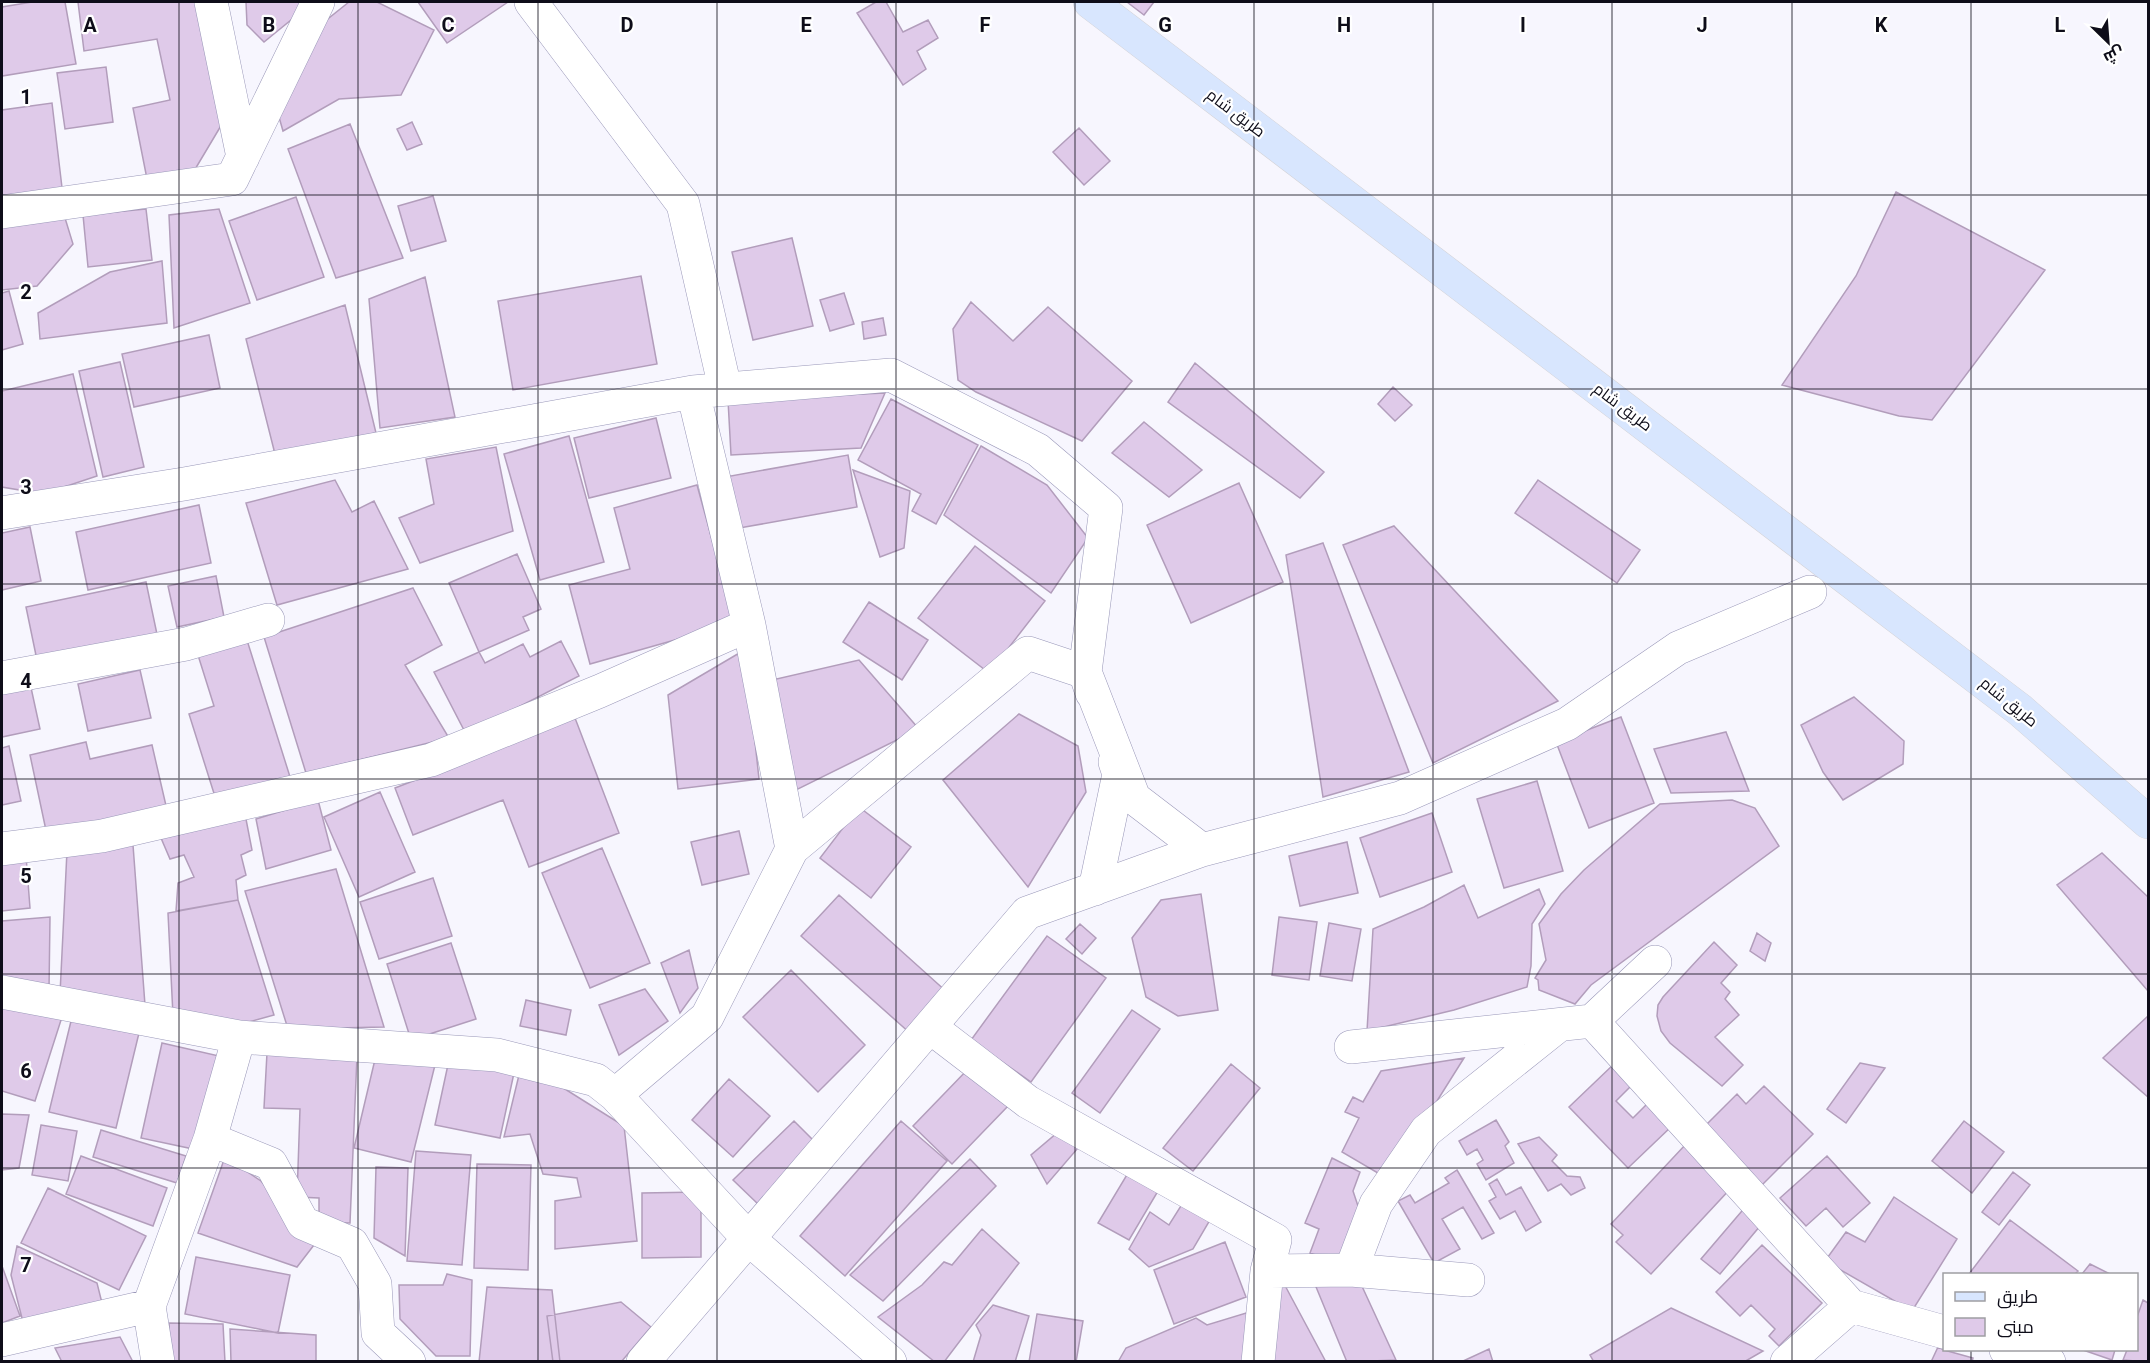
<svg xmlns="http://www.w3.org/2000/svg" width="2150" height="1363" viewBox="0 0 2150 1363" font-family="Roboto,Cairo,sans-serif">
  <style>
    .building { fill: #dfcae9; stroke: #b29dbb; stroke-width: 1.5 }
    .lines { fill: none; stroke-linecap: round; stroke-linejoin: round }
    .minor-casing { stroke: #9a98b9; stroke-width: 34 }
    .primary-casing { stroke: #d4d3d6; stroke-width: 34 }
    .minor { stroke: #fff; stroke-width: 33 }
    .primary { stroke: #d8e6fe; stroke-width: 33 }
    .grid { fill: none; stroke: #0e0d19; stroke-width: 1.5; stroke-opacity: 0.55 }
    .labels { text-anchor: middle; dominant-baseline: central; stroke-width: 4.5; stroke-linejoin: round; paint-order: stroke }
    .street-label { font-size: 16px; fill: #0e0d19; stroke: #fff }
    .grid-label { font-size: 20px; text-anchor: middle; font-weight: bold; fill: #0e0d19; stroke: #fff; stroke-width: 4.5; stroke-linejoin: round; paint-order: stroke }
  </style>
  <rect width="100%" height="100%" fill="#f7f6fe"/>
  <path class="building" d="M32,2H65L76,64L2,76V7Z
    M78,2H199L225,119L194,171L148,184L133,108L170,100L157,39L84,51Z
    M246,2H313L264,42L247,25Z
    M349,2H377L434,30L401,95L339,99L283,131L279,117L319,26Z
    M418,2H508L447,43Z
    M876,2H886L903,32L928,20L938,38L917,51L926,69L903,85L857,13Z
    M1127,2H1154L1144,15Z
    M106,67L113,122L65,129L57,73Z
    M52,103L63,196L2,203V110Z
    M412,122L422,144L407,150L397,129Z
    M350,124L403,258L336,278L288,149Z
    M1079,128L1110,161L1084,185L1053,152Z
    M1896,192L2045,270L1932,420L1899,416L1782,385L1856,276Z
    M433,196L446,241L411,251L398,206Z
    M296,197L324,277L257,300L229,221Z
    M146,209L152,260L88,267L83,215Z
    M219,209L250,303L174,328L169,215Z
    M65,218L73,244L37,286L2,290V226Z
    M792,238L813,326L753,340L732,252Z
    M162,261L167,323L40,339L38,313L110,272Z
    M641,276L657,364L513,390L498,301Z
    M425,277L455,417L380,428L369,299Z
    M9,291L23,344L2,350V293Z
    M844,293L854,324L830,331L820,300Z
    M971,302L1013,341L1048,307L1132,381L1082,441L976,392L958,380L953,329Z
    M345,305L376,433L275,454L246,339Z
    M883,318L886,335L864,339L862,322Z
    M209,335L220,388L134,407L122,354Z
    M120,362L144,467L103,477L79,371Z
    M1195,363L1324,472L1300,498L1168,402Z
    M73,374L97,476L43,494L2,487V391Z
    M1393,387L1412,405L1395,421L1378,404Z
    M885,393L861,448L731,455L728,400Z
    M891,399L978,445L936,524L912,511L921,494L858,460Z
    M656,418L671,478L589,498L574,438Z
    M1144,422L1202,470L1169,497L1112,453Z
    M569,436L604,562L540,580L504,454Z
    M981,446L1047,485L1088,538L1051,593L944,515Z
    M496,447L513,531L420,563L399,518L434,504L426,459Z
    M848,455L857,507L734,529L725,477Z
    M853,470L910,491L904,548L880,557Z
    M335,480L352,512L374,501L408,569L277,605L246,503Z
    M1538,480L1640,550L1617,583L1515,513Z
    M1239,483L1283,582L1191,623L1147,525Z
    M697,485L735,623L590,664L569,585L630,569L614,508Z
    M199,505L211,563L88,590L76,532Z
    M1394,526L1558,701L1433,763L1343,545Z
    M30,527L41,581L2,590V533Z
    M1323,543L1409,772L1323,797L1286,555Z
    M975,546L1045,601L989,673L918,618Z
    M517,554L541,609L523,617L529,630L479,652L449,583Z
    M216,576L224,617L177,627L168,586Z
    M146,582L158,639L38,665L26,607Z
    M413,588L442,645L405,665L449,738L306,773L264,637Z
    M869,602L928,640L902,680L843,642Z
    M246,637L291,780L217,803L189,714L214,706L197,652Z
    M561,641L579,676L466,734L434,672L479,652L485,663L523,644L530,657Z
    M741,652L749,686L759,779L678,789L668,695Z
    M859,660L919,729L792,792L772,680Z
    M140,670L151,718L88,731L78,684Z
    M30,683L40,729L2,737V689Z
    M1854,697L1904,741L1903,764L1843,800L1823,772L1801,725Z
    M1019,714L1078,746L1086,792L1028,887L943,780Z
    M1621,717L1654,803L1589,828L1556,742Z
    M575,718L619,833L529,867L503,800L413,835L395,788Z
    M1726,732L1749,791L1671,793L1654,749Z
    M86,742L90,759L152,745L167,810L47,835L30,755Z
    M9,746L21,801L2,805V748Z
    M1537,781L1563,871L1504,888L1477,799Z
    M380,792L415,872L359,897L324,817Z
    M318,800L331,850L266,869L256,819Z
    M1732,800L1755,808L1779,846L1591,985L1575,1004L1539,990L1538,980L1535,978L1546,960L1539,924L1561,894L1584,870L1660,804Z
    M859,807L911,847L871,898L820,858Z
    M1432,813L1452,872L1380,897L1360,838Z
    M245,814L252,850L241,855L246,875L236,880L238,900L176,911L178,883L194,877L184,855L170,859L158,831Z
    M739,831L749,874L702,885L691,842Z
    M1347,842L1358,893L1300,906L1289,856Z
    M133,845L145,1005L60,994L67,851Z
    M602,848L650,963L590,988L542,873Z
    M2102,853L2148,897V991L2057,885Z
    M26,856L30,908L2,911V858Z
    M336,869L384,1027L288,1029L245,891Z
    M433,878L452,936L379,959L360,902Z
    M1464,885L1478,918L1539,889L1545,904L1532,924L1531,966L1527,987L1454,1010L1367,1031L1373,929L1424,907Z
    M1201,894L1218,1010L1178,1016L1146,997L1132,938L1161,900Z
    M839,895L948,993L911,1034L801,936Z
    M238,900L274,1015L241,1024L173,1016L168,913Z
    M50,917L49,990L2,982V921Z
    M1279,917L1317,922L1309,980L1272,975Z
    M1329,923L1361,929L1352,981L1320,976Z
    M1080,924L1096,938L1082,954L1066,939Z
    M1757,933L1771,943L1765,961L1750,951Z
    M1047,936L1106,978L1031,1082L971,1040Z
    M1714,942L1737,965L1721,983L1730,992L1725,999L1739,1015L1715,1037L1743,1065L1722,1086L1670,1043L1661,1031L1657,1016L1658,1005L1663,997Z
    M451,943L476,1019L411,1040L387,964Z
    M689,950L698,988L680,1013L661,963Z
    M791,970L865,1045L818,1092L743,1017Z
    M645,989L668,1021L619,1055L599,1005Z
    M2,1000L62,1017L35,1101L2,1091Z
    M526,1000L571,1010L566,1035L520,1026Z
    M1132,1010L1160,1029L1100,1113L1072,1093Z
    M2148,1016V1097L2103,1058Z
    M72,1017L139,1033L116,1128L49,1112Z
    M162,1043L219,1056L198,1150L141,1138Z
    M377,1051L435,1065L411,1162L354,1148Z
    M267,1053L357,1056L350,1223L319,1222V1198L297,1197L300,1109L264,1108Z
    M1464,1058L1388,1179L1342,1152L1359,1118L1345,1112L1353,1097L1363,1102L1381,1071Z
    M449,1060L514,1073L500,1138L435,1125Z
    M1615,1063L1634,1083L1616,1101L1633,1118L1650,1101L1674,1124L1628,1168L1569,1107Z
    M1860,1063L1885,1068L1846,1123L1827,1109Z
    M1231,1064L1260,1088L1193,1171L1163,1148Z
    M970,1067L1009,1105L952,1164L913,1126Z
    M519,1075L557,1084L624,1126L637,1241L555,1249V1201L581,1197L577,1178L543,1174L530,1134L504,1137Z
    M729,1079L770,1116L733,1157L692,1120Z
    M1764,1086L1813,1134L1760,1187L1702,1129L1737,1094L1746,1104Z
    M2,1114L29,1115L19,1168L2,1170Z
    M1496,1120L1509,1142L1505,1146L1514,1163L1486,1180L1477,1164L1483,1160L1477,1149L1467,1155L1459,1141Z
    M794,1121L820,1147L759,1205L733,1180Z
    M901,1121L947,1161L845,1276L800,1236Z
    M1964,1121L2004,1152L1972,1193L1932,1161Z
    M41,1125L77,1131L68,1181L32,1175Z
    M101,1130L186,1156L177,1183L93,1157Z
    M1057,1133L1078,1148L1047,1184L1031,1155Z
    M1539,1137L1557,1155L1552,1161L1567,1176L1580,1177L1585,1188L1571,1195L1561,1184L1548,1191L1518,1144Z
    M1686,1144L1732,1187L1651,1274L1616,1242L1623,1235L1611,1224Z
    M416,1151L471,1155L462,1265L407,1261Z
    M81,1156L167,1188L153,1226L66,1194Z
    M1827,1156L1870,1203L1843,1227L1826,1208L1806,1226L1780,1198Z
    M225,1157L261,1181L314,1245L297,1267L198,1233Z
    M1332,1158L1360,1172L1353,1191L1360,1212L1341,1264L1310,1253L1319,1229L1305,1223Z
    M970,1159L996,1186L883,1301L850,1275Z
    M477,1164L531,1165L528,1270L474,1268Z
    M376,1167L408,1168L405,1256L374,1238Z
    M1131,1168L1161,1186L1129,1240L1098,1223Z
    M1457,1170L1494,1233L1482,1239L1463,1207L1442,1219L1460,1249L1434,1263L1398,1201L1410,1195L1415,1203L1449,1183L1445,1178Z
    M2013,1172L2030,1185L1999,1225L1982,1212Z
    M1497,1179L1506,1195L1521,1187L1541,1222L1526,1231L1515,1211L1500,1219L1489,1201L1496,1197L1489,1184Z
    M48,1188L146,1236L119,1290L21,1243Z
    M701,1192V1257L642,1258V1193Z
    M1894,1197L1957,1239L1912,1311L1825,1261L1846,1232L1865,1242Z
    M1184,1201L1210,1220L1193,1249L1149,1267L1129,1249L1150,1212L1169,1225Z
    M1747,1205L1765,1220L1720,1274L1701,1259Z
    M2010,1220L2078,1271L2075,1274H1969Z
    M982,1229L1019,1263L944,1362H935L878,1317L922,1285L944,1262L952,1265Z
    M1225,1242L1246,1297L1174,1324L1154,1270Z
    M1762,1245L1822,1303L1779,1346L1769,1336L1775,1329L1751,1305L1740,1316L1716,1292Z
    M17,1246L97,1283L103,1307L24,1326L11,1275Z
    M196,1257L290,1275L278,1333L185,1314Z
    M2090,1264L2110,1274H2082Z
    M2,1266L20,1316L2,1323Z
    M447,1274L472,1280L470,1356H436L400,1319L399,1285H443Z
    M1282,1280L1326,1362H1264Z
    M1314,1282H1360L1396,1360L1347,1362Z
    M487,1287L552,1290L560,1362H479Z
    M2143,1300L2148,1303V1362L2123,1360L2127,1350H2136V1320Z
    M621,1302L651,1327L621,1362H553L547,1316Z
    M993,1305L1029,1316L1015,1362H973L981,1335L976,1325Z
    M1671,1308L1763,1351L1744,1362H1594L1590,1355Z
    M1256,1310L1249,1362H1118L1126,1348L1196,1318L1207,1325Z
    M1037,1314L1083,1321L1076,1362H1029Z
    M169,1323L223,1324L225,1362H170Z
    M230,1329L316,1335V1362H231Z
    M120,1337L133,1362H62L55,1348Z
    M1938,1347L1944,1350L1973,1358L1972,1362H1931Z
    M1489,1349L1493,1362H1461Z
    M2083,1350H2115L2112,1360Z"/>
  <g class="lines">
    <g class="minor-casing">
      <path id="minor" d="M211,2L243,157
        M531,2L683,204L725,388
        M2,212L232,179L318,2
        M693,392L749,625L792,849
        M2,513L184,484L693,392L891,375L1038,450L1106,508L1085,672L1134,798L1202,850L1400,798L1567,724L1678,648L1810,592
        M2,678L186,644L268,620
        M2,849L102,836L431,760L600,691L749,625
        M1095,889L1119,774L1115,762
        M2,992L239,1037L497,1055L596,1080L615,1095L749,1239L890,1362
        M1592,1021L1851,1306L1944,1332
        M930,1027L1028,1102L1275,1240L1267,1271L1258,1362
        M1351,1047L1592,1021L1655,962
        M615,1095L707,1017L792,849L1028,653L1085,672L1092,693
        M210,1139L271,1164L303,1223L352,1244L375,1284L378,1333L409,1362
        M1351,1270L1376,1204L1426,1131L1559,1025
        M1267,1271L1351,1270L1468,1280
        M2,1340L149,1306
        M2006,1350L2049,1362
        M158,1362L149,1306L210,1139L239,1037
        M643,1362L1027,913L1202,850
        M1787,1362L1851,1306"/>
    </g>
    <g class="primary-casing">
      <path id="primary" d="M1090,2L2020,710L2148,822"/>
    </g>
    <use href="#minor" class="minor"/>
    <use href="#primary" class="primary"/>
  </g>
  <path class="grid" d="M179,2V1362M358,2V1362M538,2V1362M717,2V1362M896,2V1362M1075,2V1362M1254,2V1362M1433,2V1362M1612,2V1362M1792,2V1362M1971,2V1274M2,195H2148M2,389H2148M2,584H2148M2,779H2148M2,974H2148M2,1168H2148M1971,1350V1362"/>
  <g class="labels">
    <g class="street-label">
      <text transform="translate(1236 113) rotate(37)">طريق شام</text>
      <text transform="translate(1623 407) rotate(37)">طريق شام</text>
      <text transform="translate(2009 702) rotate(39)">طريق شام</text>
    </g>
  </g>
  <g class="grid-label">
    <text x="90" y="32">A</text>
    <text x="269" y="32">B</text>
    <text x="448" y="32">C</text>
    <text x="627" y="32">D</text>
    <text x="806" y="32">E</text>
    <text x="985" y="32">F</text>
    <text x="1165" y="32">G</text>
    <text x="1344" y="32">H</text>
    <text x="1523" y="32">I</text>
    <text x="1702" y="32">J</text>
    <text x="1881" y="32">K</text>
    <text x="2060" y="32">L</text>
    <text x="26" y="104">1</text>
    <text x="26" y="299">2</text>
    <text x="26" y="494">3</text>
    <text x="26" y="688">4</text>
    <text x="26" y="883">5</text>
    <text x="26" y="1078">6</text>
    <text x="26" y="1272">7</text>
  </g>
  <rect width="2150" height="1363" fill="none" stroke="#0e0d19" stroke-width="6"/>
  <rect x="1943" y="1273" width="195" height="78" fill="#ffffff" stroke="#9f9ea3" stroke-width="1.5"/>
  <rect x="1955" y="1292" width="30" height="9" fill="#d8e6fe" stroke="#9f9ea3" stroke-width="1.5"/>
  <text x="1997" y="1303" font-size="18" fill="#0e0d19">طريق</text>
  <rect x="1955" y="1318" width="30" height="18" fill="#dfcae9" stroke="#9f9ea3" stroke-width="1.5"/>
  <text x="1997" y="1333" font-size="18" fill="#0e0d19">مبنى</text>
  <g transform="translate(2108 42) rotate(155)" stroke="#ffffff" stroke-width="4.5" paint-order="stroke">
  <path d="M0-4.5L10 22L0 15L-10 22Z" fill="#0e0d19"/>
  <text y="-9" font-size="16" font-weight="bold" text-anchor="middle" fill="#0e0d19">ش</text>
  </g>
</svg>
